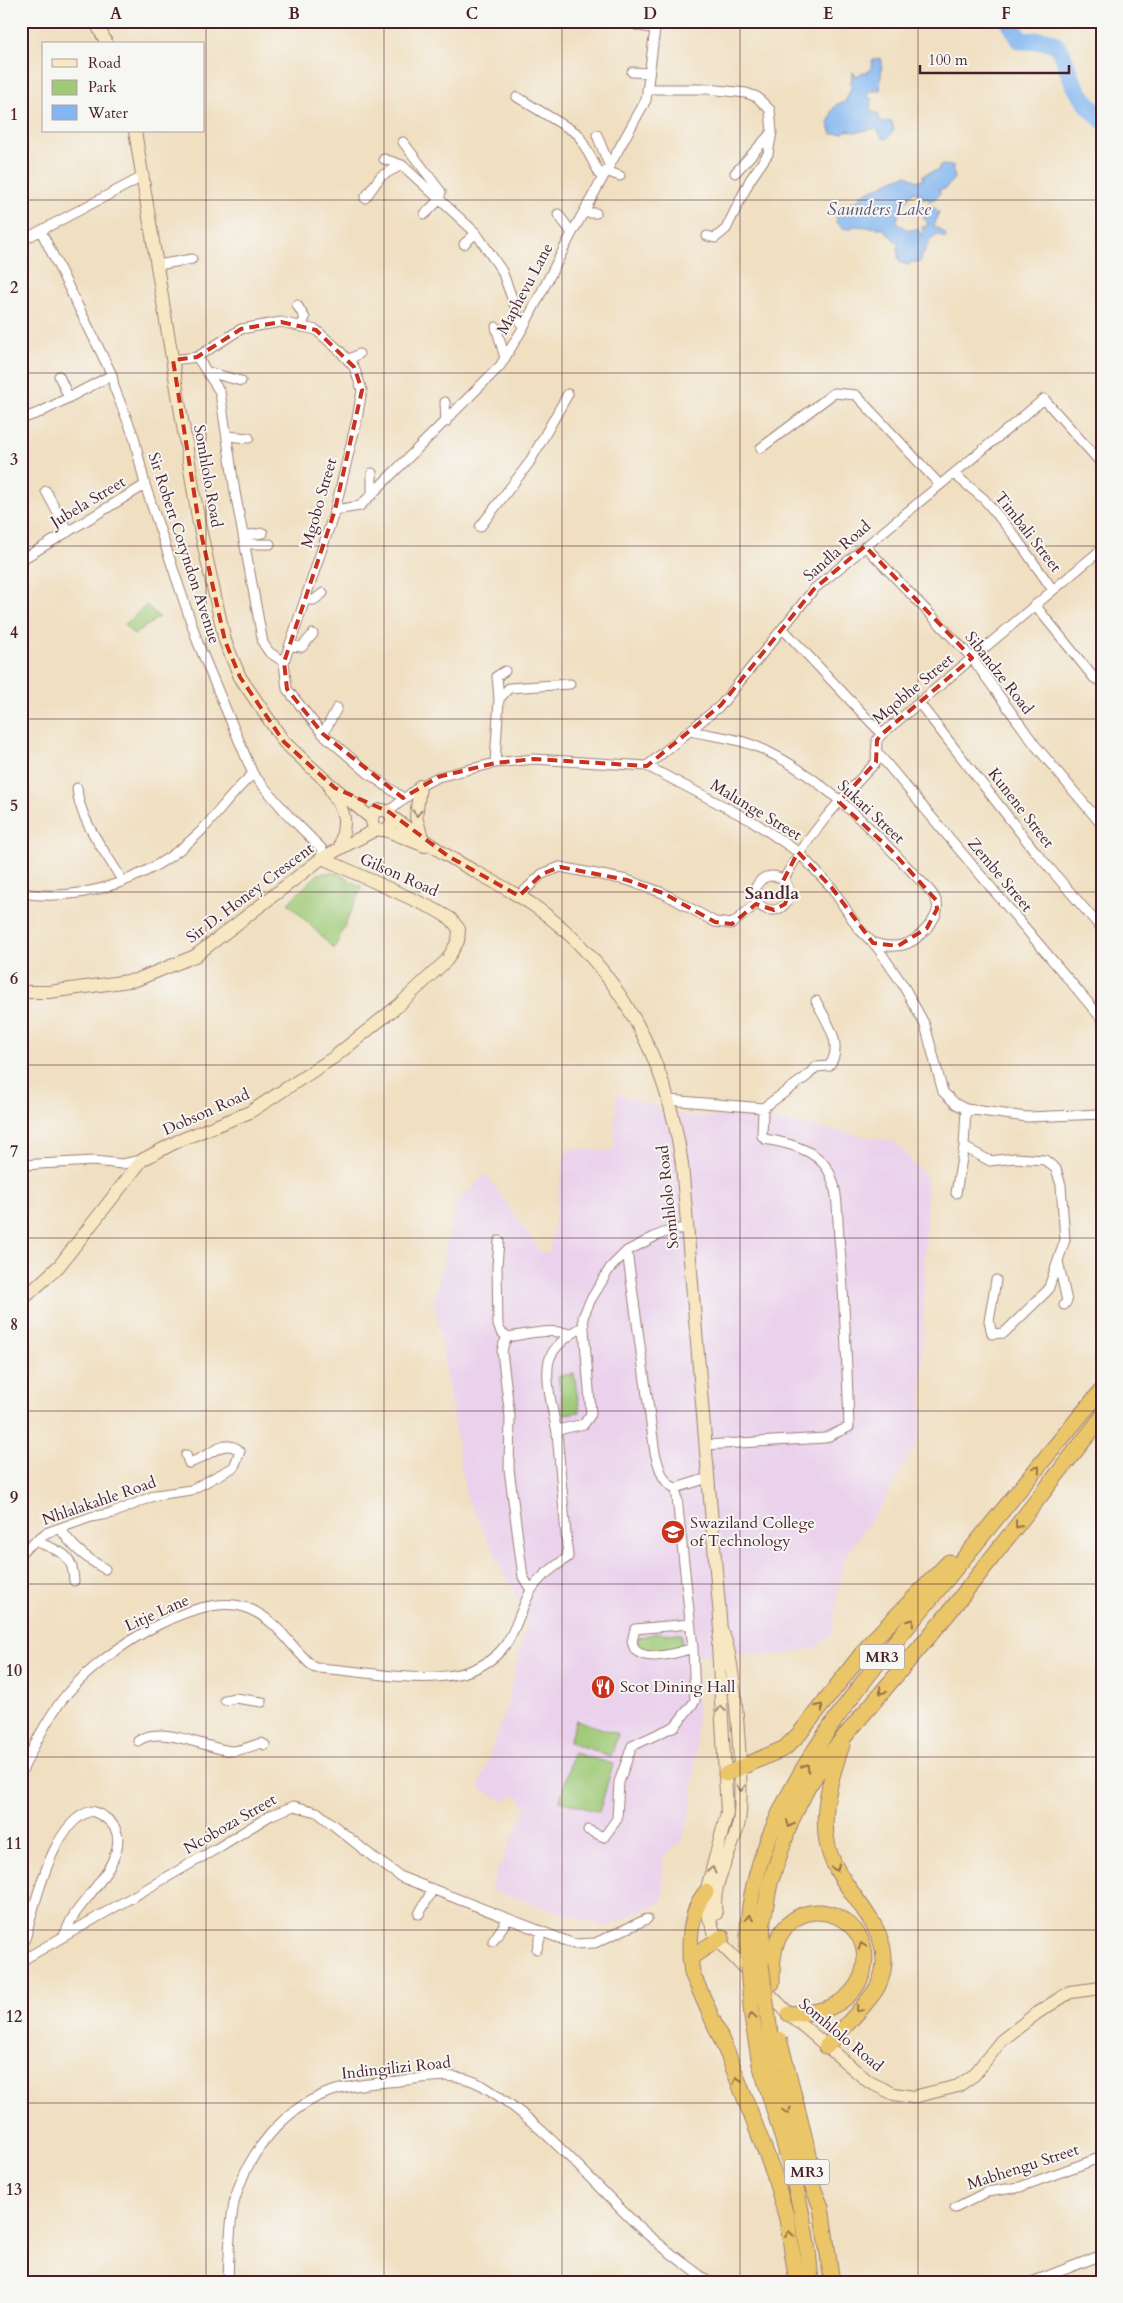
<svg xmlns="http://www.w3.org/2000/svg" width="1123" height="2303" viewBox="0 0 1123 2303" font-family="Cardo,serif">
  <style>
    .built { fill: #ead1ec }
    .green { fill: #9fca77; stroke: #747451 }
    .water { fill: #84b7f1; stroke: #676b8e }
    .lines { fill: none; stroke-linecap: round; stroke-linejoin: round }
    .river { stroke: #84b7f1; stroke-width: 18 }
    .street-casing { stroke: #9d7f76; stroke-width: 11 }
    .secondary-casing { stroke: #9d7f76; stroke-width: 14 }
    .highway-casing { stroke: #9d7f76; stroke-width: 17 }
    .street { stroke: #fff; stroke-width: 9 }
    .secondary { stroke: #f7e8c3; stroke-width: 12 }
    .highway { stroke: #ebc669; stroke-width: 15 }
    .highway-bridge-casing { stroke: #9d7f76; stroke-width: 17; stroke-linecap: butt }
    .highway-bridge { stroke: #ebc669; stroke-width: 15 }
    .oneway { stroke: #a08477 }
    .oneway2 { stroke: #9a724a }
    .marked { fill: none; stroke: #c8321e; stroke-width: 4; stroke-dasharray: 10 6; stroke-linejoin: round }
    .grid { fill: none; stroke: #4a1f2b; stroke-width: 1; stroke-opacity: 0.55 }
    .labels { text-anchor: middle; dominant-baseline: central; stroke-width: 4; stroke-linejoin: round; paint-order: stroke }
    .shield { fill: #f6f6f2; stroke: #7e6067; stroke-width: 1 }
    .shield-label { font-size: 15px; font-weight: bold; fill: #4a1f2b }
    .street-label { font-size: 16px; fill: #4a1f2b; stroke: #f6f6f2 }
    .poi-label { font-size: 16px; fill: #4a1f2b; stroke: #f6f6f2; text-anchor: start }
    .water-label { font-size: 18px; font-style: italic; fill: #5e5470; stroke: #f6f6f2 }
    .neighbourhood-label { font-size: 18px; font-weight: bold; fill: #4a1f2b; stroke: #f6f6f2 }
    .neatline { fill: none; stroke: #4a1f2b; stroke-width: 2 }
    .grid-label { font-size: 16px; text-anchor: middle; font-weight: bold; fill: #4a1f2b }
  </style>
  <rect width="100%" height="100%" fill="#f6f6f2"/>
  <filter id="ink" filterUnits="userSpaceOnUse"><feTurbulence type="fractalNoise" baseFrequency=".02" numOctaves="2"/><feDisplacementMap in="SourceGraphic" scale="10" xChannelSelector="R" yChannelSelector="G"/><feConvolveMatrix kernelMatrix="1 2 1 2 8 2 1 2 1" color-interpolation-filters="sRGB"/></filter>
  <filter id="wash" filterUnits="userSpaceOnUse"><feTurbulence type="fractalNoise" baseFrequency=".0096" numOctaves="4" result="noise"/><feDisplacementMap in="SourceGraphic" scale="20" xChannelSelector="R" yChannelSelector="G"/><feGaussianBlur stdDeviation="1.12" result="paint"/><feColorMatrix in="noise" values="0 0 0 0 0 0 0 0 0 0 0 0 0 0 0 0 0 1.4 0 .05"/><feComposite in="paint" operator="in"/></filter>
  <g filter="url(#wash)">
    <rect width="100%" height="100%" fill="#f0dfc0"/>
    <path class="built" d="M617,1094L686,1116L763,1117L895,1142L927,1178L921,1424L917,1442L882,1505L843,1559L832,1635L812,1649L776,1655L698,1654L696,1754L691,1810L682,1841L663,1857V1902L607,1927L489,1890L526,1807L516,1794L505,1801L479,1788L505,1711L527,1619L466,1496L434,1299L457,1202L486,1174L540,1251L549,1254L566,1148L613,1151Z"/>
    <path class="green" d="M147,605L159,617L134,635L124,625Z
      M326,873H337L362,887L334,949L288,903L318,874Z
      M574,1374L580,1412L564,1414L558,1376Z
      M656,1633L681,1634L682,1650H641L636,1643L638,1638Z
      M576,1720L618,1734L611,1756L569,1742Z
      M573,1753L613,1764L599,1812L560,1801Z"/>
    <path class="water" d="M878,58L882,60L880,90L868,92L869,98L873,99L870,108L873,113H878L880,121L892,122L894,131L886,139L882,138L877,129C865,128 860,135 847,130L843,133L832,134L828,123L832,115L831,112L837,104L844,103C848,98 849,92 852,86L851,82L853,72L856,77L863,72L866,73L871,69L872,61Z
      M942,165L954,166L952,169L955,177L945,189H939L940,193L936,198L929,201L927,198L923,199L922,195L913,192L904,203L901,212L897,214L899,217L897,218L898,224C905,227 908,233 917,228L921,234L924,233L922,227H926L928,223L923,218L927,215L929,205L932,206L939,212L934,226L945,233L946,237L944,238L940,235H935C928,243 924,252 920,262H912L908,265L901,263L898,258V243L882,228L854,226L850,229L843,228L836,222L839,208L858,200L861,195L902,176L907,175L917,181L923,180V175L939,170V166Z"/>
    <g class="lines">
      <path class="river" d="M1009,21L1020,40C1032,44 1043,36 1054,44C1066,53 1066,70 1073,82C1080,97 1091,108 1102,120"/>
    </g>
  </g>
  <g filter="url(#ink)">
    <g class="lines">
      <g class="street-casing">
        <path id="street" d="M636,25L655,29
          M632,72L649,73
          M647,89H708L746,93L757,97L770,110L772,132L768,154L750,180L726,229L715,238L707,236
          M517,97L578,134L602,178
          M597,135L609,165
          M403,142L441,192L439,200L425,214
          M384,159L402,165
          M606,171L620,176
          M735,173L772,132
          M365,198L381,176L402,165L476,233L502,271L523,328
          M583,213H596
          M558,214L572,233
          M41,231L112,375L114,387L134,437L145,485L198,643L253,774L288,815L322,849V858
          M21,241L144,176
          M464,244L476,233
          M158,265L192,259
          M297,305L305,318L301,327
          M496,327L505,358
          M197,357L220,392L235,492L263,643L269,652L284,662
          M173,360L197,357L241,329L281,322L316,330L339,350L354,367L362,390L357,419L335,510L284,662L287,689L323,734L368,773L403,798
          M348,360L359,354
          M208,372L241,381
          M59,376L69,398
          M445,402L446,422
          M21,419L41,412L112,375
          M227,436L249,438
          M761,448L834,393L856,395L940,485
          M954,474L984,499L1014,535L1053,590
          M46,491L68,532
          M372,495V473
          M335,510L360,506L500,366L523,328L572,233L646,100L656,21
          M480,527L529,463L568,394
          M243,536L263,533
          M245,544H270
          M865,546L972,658L1035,745L1102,825
          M21,560L145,485
          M305,600H314L323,593
          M1035,605L1094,678L1102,682
          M783,629L882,734
          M290,646L302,647L313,634
          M499,699L497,676L505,671
          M919,703L1034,850L1102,929
          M690,731C713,736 738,738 760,748C819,774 870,827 913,873C920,881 934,892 937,903C940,914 928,928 920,935C907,948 890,948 874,943
          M323,734L337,708
          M876,751L1102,1019
          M495,763L499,699L509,688L570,684
          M647,766L721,705L814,589L1044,399L1102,464
          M77,788C79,821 107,853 123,882
          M388,812L420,786L438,777L495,763L534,759L647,766L754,822L798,852L832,888L858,928L877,947L903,985L925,1025L943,1092L956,1104L966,1109L1027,1117L1102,1114
          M755 893a17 17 0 1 1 34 0a17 17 0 1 1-34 0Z
          M783,881C807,835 841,799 876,762L877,740L882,734L1102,549
          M21,893C86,903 152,878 199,833C218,814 233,791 253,774
          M519,896L542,874L560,867L627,880L663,893L715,922L732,924L758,902
          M669,1100L763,1108L762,1136L765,1139C787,1143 816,1149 828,1170C839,1189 837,1216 839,1237C845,1300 847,1363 849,1427L825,1438L705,1445
          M763,1108L806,1077L816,1067L829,1066C845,1045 826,1021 816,1001
          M964,1147L990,1161L1015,1158L1045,1160L1056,1169L1061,1185L1065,1240L1048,1290L1004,1333L992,1334L989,1321L996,1280
          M21,1165L94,1161L122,1164L142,1160
          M956,1193L964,1147L966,1109
          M499,1241L497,1266L498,1325L501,1332L508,1337
          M627,1251L655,1453C659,1466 662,1484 676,1488L708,1478
          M1058,1261L1067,1301L1064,1305
          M557,1433C554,1414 543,1376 550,1358C555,1344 572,1333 584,1326
          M60,1528C72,1547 86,1558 105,1569
          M36,1541C58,1552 73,1551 74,1581
          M21,1552L46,1533L91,1517L113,1513L156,1495L191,1490L234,1467L240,1451C223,1436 209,1458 189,1463L186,1455
          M531,1590L523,1577L509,1469L510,1417L502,1352L504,1343L508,1337C528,1334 550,1328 570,1334
          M689,1624L635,1629L632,1642L635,1650C648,1662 677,1653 693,1648
          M225,1700L235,1698L262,1702
          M138,1741C160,1724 205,1748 231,1751C240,1751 252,1746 261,1743L265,1745
          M21,1773C33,1748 45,1722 62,1700C92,1659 195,1588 247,1608C280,1621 289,1647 315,1668C370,1669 467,1700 506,1644C517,1628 521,1607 532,1589C540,1576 556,1566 568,1557L557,1433L562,1429L584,1424L591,1414L583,1317L590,1301L610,1268L627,1251L656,1236L671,1230L688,1228
          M588,1830L604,1837L617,1819L619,1782L632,1746L675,1726L695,1701L693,1648L676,1488
          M419,1914L433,1889
          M493,1941L508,1919
          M21,1946C27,1939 28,1926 31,1917C40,1886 57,1819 92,1811C151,1833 93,1888 74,1915C70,1921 67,1929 64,1936
          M537,1949L542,1932
          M21,1961L216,1849L271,1815L294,1806L317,1812L373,1857L401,1877L574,1944L595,1943L647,1919
          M955,2208L987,2192L1020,2187L1102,2157
          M228,2282C229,2256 229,2228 234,2203C246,2154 286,2104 336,2090C356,2084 378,2083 399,2081C428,2078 457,2070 483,2086C540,2120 589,2179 637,2225C657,2244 680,2260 702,2277L712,2282
          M1032,2282L1102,2255"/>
      </g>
      <g class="secondary-casing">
        <path id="secondary" d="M95,21L107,44
          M135,131L199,524L225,641L240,677L284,742L325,780L372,819
          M420,786L416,817L422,838
          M330,789C346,814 347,818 340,847
          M372 820a10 10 0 1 1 20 0a10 10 0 1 1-20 0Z
          M392,817C410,830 429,844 448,856C476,873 506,887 533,905C619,965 668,1063 682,1164L721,1630L718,1645L727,1813L706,1892L708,1915L717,1940L789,2014L869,2082L894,2094L913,2097L958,2086L974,2075L1001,2041L1037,2013L1070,1992L1102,1988
          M385,830L425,846
          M21,992H49L136,980L195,956L322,858L377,829
          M21,1301L59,1266L142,1160L178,1141L250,1112L333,1058L399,1005L447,960L458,941L459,929L451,919L434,909L322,858
          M716,1914C710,1883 733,1852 739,1822C744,1793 736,1652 721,1630"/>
      </g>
      <g class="highway-casing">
        <path id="highway" d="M726,1774L785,1748L800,1733L871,1642L949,1562
          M706,1892C689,1911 688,1948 692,1973L729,2057L774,2174L787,2219L797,2282
          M690,1958L722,1937
          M761,1964L763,1920L770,1883L791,1821L808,1787L829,1755L947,1615L1102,1417
          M748,1967C748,1947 747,1926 750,1906C768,1785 871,1672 946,1580C998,1517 1049,1452 1102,1390
          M772,1983C772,1968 772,1949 780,1935C807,1888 877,1920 863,1972C858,1988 846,2000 831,2007C818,2013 803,2013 789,2014
          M826,2047C839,2032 870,2002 878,1986C905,1929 835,1894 827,1842C821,1810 831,1776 842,1745
          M760,2064C782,2135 806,2207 811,2282
          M774,2064L798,2151L821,2207L832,2282
          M787,2068L810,2159"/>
      </g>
      <use href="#street" class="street"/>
      <use href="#secondary" class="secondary"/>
      <use href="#highway" class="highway"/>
      <g class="highway-bridge-casing">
        <path id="highway-bridge" d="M761,1964L774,2064
          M748,1967L752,2017L760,2064
          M779,2039L787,2068"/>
      </g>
      <use href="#highway-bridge" class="highway-bridge"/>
    </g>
    <defs><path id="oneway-chevron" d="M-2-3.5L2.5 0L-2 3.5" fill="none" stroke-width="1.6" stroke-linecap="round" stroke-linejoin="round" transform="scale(1.25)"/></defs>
    <g class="oneway">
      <use href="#oneway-chevron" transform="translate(417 813) rotate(92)"/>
      <use href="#oneway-chevron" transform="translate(721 1709) rotate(-94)"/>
      <use href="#oneway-chevron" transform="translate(741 1788) rotate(89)"/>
      <use href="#oneway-chevron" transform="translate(712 1870) rotate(-74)"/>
    </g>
    <g class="oneway2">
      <use href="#oneway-chevron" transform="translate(1037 1469) rotate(-51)"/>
      <use href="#oneway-chevron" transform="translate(1018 1525) rotate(128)"/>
      <use href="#oneway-chevron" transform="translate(911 1622) rotate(-51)"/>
      <use href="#oneway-chevron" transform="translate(882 1691) rotate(129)"/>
      <use href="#oneway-chevron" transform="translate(820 1707) rotate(-52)"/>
      <use href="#oneway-chevron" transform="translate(806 1767) rotate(-58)"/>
      <use href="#oneway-chevron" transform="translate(790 1824) rotate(112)"/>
      <use href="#oneway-chevron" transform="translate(836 1868) rotate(66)"/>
      <use href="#oneway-chevron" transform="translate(749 1918) rotate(-88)"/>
      <use href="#oneway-chevron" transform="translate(862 1946) rotate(-109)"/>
      <use href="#oneway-chevron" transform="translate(859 2009) rotate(130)"/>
      <use href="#oneway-chevron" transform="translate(752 2016) rotate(-98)"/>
      <use href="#oneway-chevron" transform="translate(737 2080) rotate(-109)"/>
      <use href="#oneway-chevron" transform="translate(787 2111) rotate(75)"/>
      <use href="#oneway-chevron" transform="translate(789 2234) rotate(-99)"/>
    </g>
  </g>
  <path class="marked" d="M281,322L316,330L354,367L362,390L335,510L284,662L287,689L323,734L403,798L438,777L495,763L534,759L647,766L721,705L814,589L865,546L972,658L882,734L877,740L876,762L839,802L891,850L936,900L937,909L927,928L898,946L873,943L832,888L798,852L783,881L789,892L785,904L774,910L756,904L732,924L715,922L663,893L627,880L560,867L542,874L519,896L448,856L389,812L335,788L284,742L240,677L225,641L199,524L173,360L197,357L241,329Z"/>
  <path class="grid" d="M206,21V2282M384,21V2282M562,21V2282M740,21V2282M918,21V2282M21,200H1102M21,373H1102M21,546H1102M21,719H1102M21,892H1102M21,1065H1102M21,1238H1102M21,1411H1102M21,1584H1102M21,1757H1102M21,1930H1102M21,2103H1102"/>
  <defs>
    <g id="university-disc" transform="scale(1.25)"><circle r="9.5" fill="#c8321e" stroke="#f6f6f2"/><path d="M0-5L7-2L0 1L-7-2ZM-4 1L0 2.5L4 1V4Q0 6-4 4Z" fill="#fff"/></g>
    <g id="restaurant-disc" transform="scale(1.25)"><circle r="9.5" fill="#c8321e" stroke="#f6f6f2"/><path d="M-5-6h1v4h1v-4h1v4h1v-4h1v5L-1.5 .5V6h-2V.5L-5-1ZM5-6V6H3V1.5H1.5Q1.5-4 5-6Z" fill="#fff"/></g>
  </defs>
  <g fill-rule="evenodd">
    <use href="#university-disc" x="673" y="1532"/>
    <use href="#restaurant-disc" x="603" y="1687"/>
  </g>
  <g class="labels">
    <g class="shield">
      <rect x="859.5" y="1644.5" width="45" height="25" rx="4"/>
      <rect x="784.5" y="2159.5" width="45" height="25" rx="4"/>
    </g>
    <g class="shield-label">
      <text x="882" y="1657">MR3</text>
      <text x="807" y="2172">MR3</text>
    </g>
    <g class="street-label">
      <text transform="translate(525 289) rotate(-62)">Maphevu Lane</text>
      <text transform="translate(208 476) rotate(80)">Somhlolo Road</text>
      <text transform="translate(88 502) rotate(-31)">Jubela Street</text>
      <text transform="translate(319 503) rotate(-74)">Mgobo Street</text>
      <text transform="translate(1028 532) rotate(52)">Timbali Street</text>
      <text transform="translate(184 548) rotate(72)">Sir Robert Coryndon Avenue</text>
      <text transform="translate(837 551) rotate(-41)">Sandla Road</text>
      <text transform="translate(999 673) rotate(52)">Sibandze Road</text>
      <text transform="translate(913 689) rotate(-40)">Mqobhe Street</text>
      <text transform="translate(1021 808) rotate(52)">Kunene Street</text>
      <text transform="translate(756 810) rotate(31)">Malunge Street</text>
      <text transform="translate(871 812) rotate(43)">Sukati Street</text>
      <text transform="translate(399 875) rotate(24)">Gilson Road</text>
      <text transform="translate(1000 875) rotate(50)">Zembe Street</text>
      <text transform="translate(250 893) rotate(-37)">Sir D. Honey Crescent</text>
      <text transform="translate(206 1112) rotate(-24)">Dobson Road</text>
      <text transform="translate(668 1197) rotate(-96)">Somhlolo Road</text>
      <text transform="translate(99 1501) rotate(-19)">Nhlalakahle Road</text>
      <text transform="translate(157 1613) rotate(-24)">Litje Lane</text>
      <text transform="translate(230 1824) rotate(-30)">Ncoboza Street</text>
      <text transform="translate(841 2035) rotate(40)">Somhlolo Road</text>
      <text transform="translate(396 2068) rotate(-6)">Indingilizi Road</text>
      <text transform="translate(1023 2167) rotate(-18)">Mabhengu Street</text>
    </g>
    <g class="poi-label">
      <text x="690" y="1523">Swaziland College<tspan x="690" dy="18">of Technology</tspan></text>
      <text x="620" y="1687">Scot Dining Hall</text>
    </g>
    <g class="water-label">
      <text x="879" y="209">Saunders Lake</text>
    </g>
    <g class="neighbourhood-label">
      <text x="772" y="893">Sandla</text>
    </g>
  </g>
  <rect width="1123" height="2303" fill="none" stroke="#f6f6f2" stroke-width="55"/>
  <rect x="42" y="42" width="162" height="90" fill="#f6f6f2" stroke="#b1a0a2"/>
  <rect x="52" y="59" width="25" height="8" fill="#f7e8c3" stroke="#b1a0a2"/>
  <text x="88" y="68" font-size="15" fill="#4a1f2b">Road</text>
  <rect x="52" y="80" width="25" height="15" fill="#9fca77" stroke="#b1a0a2"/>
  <text x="88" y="92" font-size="15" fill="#4a1f2b">Park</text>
  <rect x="52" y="105" width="25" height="15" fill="#84b7f1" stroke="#b1a0a2"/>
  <text x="88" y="118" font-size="15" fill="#4a1f2b">Water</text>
  <path d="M920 65v8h149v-8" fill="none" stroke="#4a1f2b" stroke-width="2.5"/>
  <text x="928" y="65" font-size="15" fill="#4a1f2b" stroke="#f6f6f2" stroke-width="4" paint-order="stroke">100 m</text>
  <rect x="28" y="28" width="1068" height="2248" class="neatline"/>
  <g class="grid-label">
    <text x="116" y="19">A</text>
    <text x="294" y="19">B</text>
    <text x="472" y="19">C</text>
    <text x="650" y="19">D</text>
    <text x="828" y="19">E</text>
    <text x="1006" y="19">F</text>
    <text x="14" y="120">1</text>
    <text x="14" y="293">2</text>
    <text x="14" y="465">3</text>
    <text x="14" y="638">4</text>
    <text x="14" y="811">5</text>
    <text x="14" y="984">6</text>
    <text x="14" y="1157">7</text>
    <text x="14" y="1330">8</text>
    <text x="14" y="1503">9</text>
    <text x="14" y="1676">10</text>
    <text x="14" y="1849">11</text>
    <text x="14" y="2022">12</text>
    <text x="14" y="2195">13</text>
  </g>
</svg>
